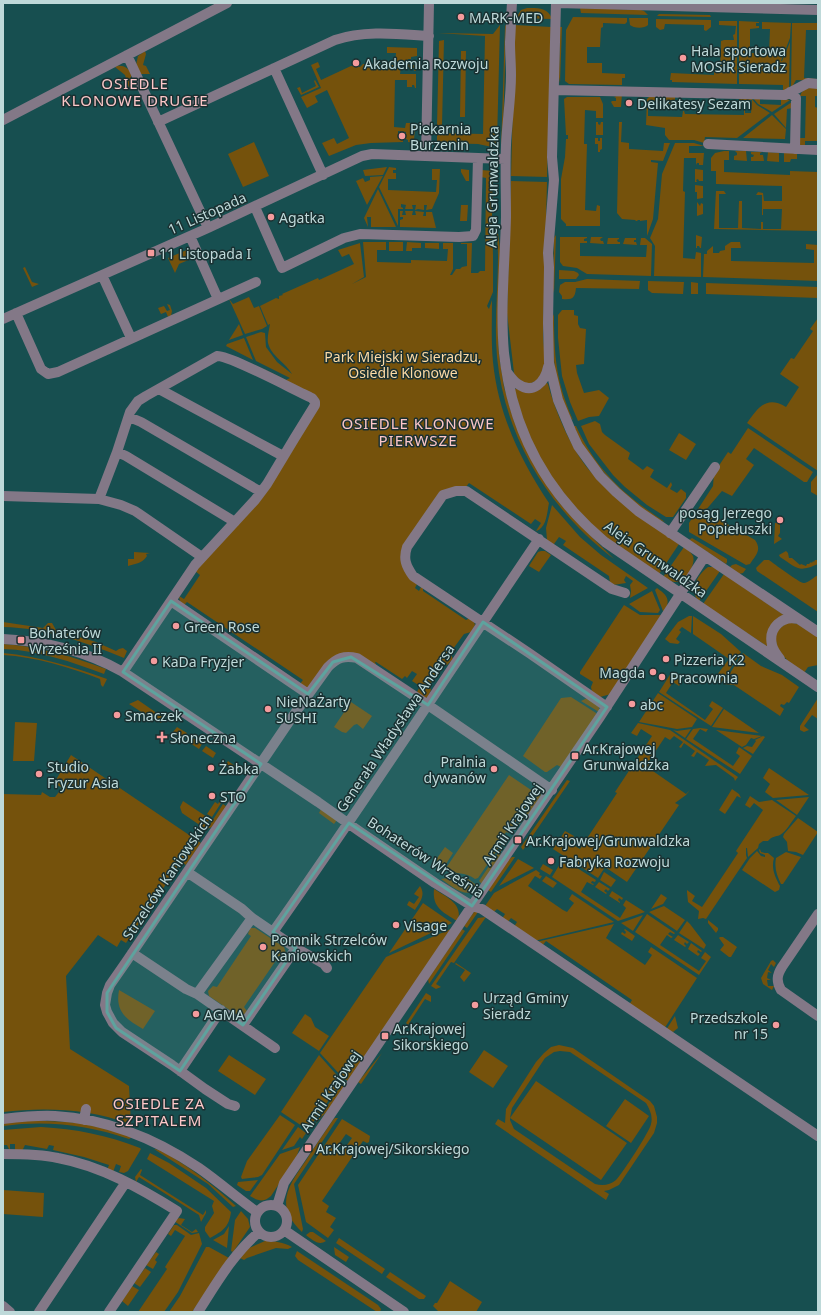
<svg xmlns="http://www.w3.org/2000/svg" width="821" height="1315" viewBox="0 0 821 1315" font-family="'Noto Sans',sans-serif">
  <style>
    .green { fill: #75520c; fill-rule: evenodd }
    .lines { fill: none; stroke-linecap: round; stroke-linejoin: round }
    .minor { stroke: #837887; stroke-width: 10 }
    .marked { fill: #5ea39e; fill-opacity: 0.2; stroke: #5ea39e; stroke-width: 3; stroke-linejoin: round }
    .poi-dot { fill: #f59b9d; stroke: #1a3031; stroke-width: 1.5 }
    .labels { text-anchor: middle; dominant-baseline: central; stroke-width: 3; stroke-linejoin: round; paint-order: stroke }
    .poi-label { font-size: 14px; fill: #bed9d9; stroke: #1a3031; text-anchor: start }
    .street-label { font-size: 14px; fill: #bed9d9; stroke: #1a3031 }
    .park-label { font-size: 14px; fill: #fcdaa5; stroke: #1a3031 }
    .neighbourhood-label { font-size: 15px; letter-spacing: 1px; fill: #fcc7c8; stroke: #1a3031 }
  </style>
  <rect width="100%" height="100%" fill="#174f50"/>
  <path class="green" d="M527,8C537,8 548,7 552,19L516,18L521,10Z
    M580,8L641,10L644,11L648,15L581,13Z
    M659,14L710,15L711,17L657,16Z
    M573,17L627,18V22L625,24L603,23V27L601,28L600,47H587V63H602V73L625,74V78H622V85L569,84L565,81L566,30Z
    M629,18H648V25C644,29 633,28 630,25Z
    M656,19L711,20V27L706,31L704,30V25L665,24L664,29L660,30L656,27Z
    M719,21H737V84L672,82V80H670L671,73L714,75V72H720L721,41L724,40H734L733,35L735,34L736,26L719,25Z
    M739,21L759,22V23H756V26H759V28L750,29V53H769L770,29H762V22L791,23L790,38L781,61H782L790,42L789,90L783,92V85L739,84V74L765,70L739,72Z
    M792,23H818V30H806L804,78L817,79L818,73V81L796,80L791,89Z
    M500,25L497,142L492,147L478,144L437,143V133L483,134L485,36L438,33L493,34Z
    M506,25L503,136L501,150L505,26Z
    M515,25L551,27L547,177L511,176Z
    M560,27H562L560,83L559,77Z
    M444,40L442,126H437L439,41Z
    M387,47L417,48V56L411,57V59H408L407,64L414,65L416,64V71H414V68H410L409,70V67H401L400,74H416V88H415L414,85H412V87H407V80H395L394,127L405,128L406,123H415L414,143L408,142V140L406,139V132L398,131V139H403V142L371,143L356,145L329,156L322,143L334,138L337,144L349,138L327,90L315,96L318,102L307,108L301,97L321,88L311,65L318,62L320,67L316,69L321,80L351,66L360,67L363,64L395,65L396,53H387Z
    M145,51L146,54L143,65L146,66L150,74H140L136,65L138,56Z
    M461,51H466L465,117H460Z
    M117,66C124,65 128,68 132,74L130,80L133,86L129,88L125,75L115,67Z
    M315,80L319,87L301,95L297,88L300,87L302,93L316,86L314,81Z
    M818,87V96H815V107L818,108V141H805V147L800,145L799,138H805L806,96H800C803,87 810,88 818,87Z
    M622,94L621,107H614L611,102L612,101H616V98L614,97Z
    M675,96V104H658V99H661V97Z
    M567,97H600L603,104V118H596V111L585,110L584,144H587L585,210L596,211L597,205L600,206V226H566V224L561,219V179L565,157L566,139H568V135H566L564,99Z
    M649,97H655V104H648V116L682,117L683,111H684L685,114L744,115V109H745V113H751L752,100H739L740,97L751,98L757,105L770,113L737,138L705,137L704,143L694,140H669L665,135V128L646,125L647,99Z
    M753,98H760V104L781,105V98L790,100L772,112L758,104Z
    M792,102L793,108L787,109L786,128L774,114Z
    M772,115L786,129L785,139L743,138Z
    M596,122H598V124L600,125L601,122H603V135H596Z
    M619,122H622L621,142L629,143V149L663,151L664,143H670L663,161L651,160V162L658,163L653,219L647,236V220L640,221V220H638L637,221H636L635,220L622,219L617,213Z
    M595,138H598V141H600V138H602V149L600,150V152H598V144H595Z
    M254,142L269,176L243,187L228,154Z
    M675,143H694L704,146H689V153H704L703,165H699V163H697L696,165V158H684L683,191L685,192L683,258L695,259L696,252L701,253V277L654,276L655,246L650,238L658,219L662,174Z
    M724,151H729V160H724V172L790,175V171L818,172V231L714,229L716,191H724L726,194H719V228H738L739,201H742V228L761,229V222H763V229H781L782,209H763V215H762V195H756L758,192L763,193L764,201H782V186L716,184V171H711V158L715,153Z
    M735,151H746L747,161L734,160V156L737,155V153Z
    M751,152H762L760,153V155H763L764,161H751V157H753L754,155L751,154Z
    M768,152L779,153V162L767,161Z
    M784,153H797V159H791L790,162H784Z
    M387,167L383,175L365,176L363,170Z
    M389,167L396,168V170H393V173H396V179H388V190L436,192L437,180H432V169H440L439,193L432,209L426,210L427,205H424V210L418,209L415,210L416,205H412L413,209H405L406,205L401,204V207L403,208V209H398V226L379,187Z
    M461,169L469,170V181H466L461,172Z
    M695,169L703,170V181H699L698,179L696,180L697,182H695Z
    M481,170L493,171L492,219L493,255V292L487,306L489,309L492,300C492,321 491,341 493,362C498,413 520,460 549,503C547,512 547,528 536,531L541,523L535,519L531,524L469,483L465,488H453L404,548L418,582L415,588L419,591L422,585L423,587V591L466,620L472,617L475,625L471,632L464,634L450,653L453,659L447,665L444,664L429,686L431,690L428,697L425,699L417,692L420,686L412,681L417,674L412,671L407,678L405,676L402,679L376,662H375L378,669L342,655L313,686L307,688L300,684L303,680L187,602L183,606L180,601L179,596L184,599L200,575L195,571L243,518L320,404L319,399L258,366L286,380L290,378L256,361L246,337L261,332L265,333L266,347L277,362L292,374C286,363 271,356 268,343C267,337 269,330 270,324L268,325L260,306L276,298L279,299V296L283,295L282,294L318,278L319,280L354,264L349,254L342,257L338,250L360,243L364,277L352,284L366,277L363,242H386V250H377V262L411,263V260L447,261L448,249H443V243H453V269L450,275H452L456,269H460L462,267L467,266V244H461V243H472L471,273H478L480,271H485L486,178L481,177Z
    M383,176L367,205L356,181L363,178L365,182L370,180V177Z
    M511,181L547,182L543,335L545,361L540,379L527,385L515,376L514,373L507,313Z
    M695,185L703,186V198L697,199V192H695Z
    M378,189L396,227H371V217H367L368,227L364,218Z
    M697,202L700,206L701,203L703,204V214L697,216Z
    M461,205H468L467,221H460Z
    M400,211H403L402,215H406L405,211H413L412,215H416L415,211L424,212L423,216H426V212H432L436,228L400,227V220L403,219V217H400Z
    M497,226L500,249L498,337L499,355L504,387L513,418L518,431L556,499L575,520L614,559C550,510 505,439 497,357C494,324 498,290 498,257C498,247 497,237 496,227Z
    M556,235L554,293L553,288L554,238Z
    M696,235L702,237L701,248H700L699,246H697V248H696Z
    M560,237H587V238L584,239V241H587V243H580V256L646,257L647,245H640L641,238H645L652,244L651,276L587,274L577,268L563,266L560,262Z
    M591,237H603L600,239L601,241H603L604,244L590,243Z
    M608,238H619V239L617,240L618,242H620V244H607Z
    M625,238H636V240H634V242H636L637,245L623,244Z
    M389,242H403V251H389Z
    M407,242L421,243V248H412V251H406Z
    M731,242H740L741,248H731V261L814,263V250L806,249V244L818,245V281L703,277L704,254H707V251L713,246V253H719L720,251L725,250V246Z
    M425,243H439V249L425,248Z
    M189,249L193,258L179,264L175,273L168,258Z
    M25,267L32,282L39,284L32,287L23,268Z
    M559,270L574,271L578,273L579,275L576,279H559Z
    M587,279L640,281L639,289L576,288C575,298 573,300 562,299V296L559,292L560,285L565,282H575Z
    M648,281L684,282L683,294L652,293L648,290Z
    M691,282L698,283V294H691Z
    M706,283L818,287V298L706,294Z
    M249,297L254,308L259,306L267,326L262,329L245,334L229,299L233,304Z
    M167,304L170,305L172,311L171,316L168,317L166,312L161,314L158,308L164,306L167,311L170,310Z
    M562,310H574V315L578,316V324L580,328L586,329L584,364L576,365L577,373L584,393L599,390L609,398L599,416L589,417L578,421L570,402L562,376L558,338V315Z
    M554,314C554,356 556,381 573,420C569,417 567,412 565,407C553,379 553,348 552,319Z
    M818,318V471L747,423C758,408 766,395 786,407L799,387L780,374L791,358L794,359L813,331L810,329Z
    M239,324L243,335L229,340Z
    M244,338L253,360L226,346L227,344Z
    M547,383L548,384C555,411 573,454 593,474C602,483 612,490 622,497C641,513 660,528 679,544L659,574L601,534L564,495L541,461L525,426L514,389Z
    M595,421L600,424L602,432L605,435L630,453L628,459L643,470L647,466L654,470L650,477L667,488L671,482L672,485L670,489L677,493L681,489L686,493V498L673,517H666L647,505L625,487L613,475L589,444L581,426Z
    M573,426H576C597,471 624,495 665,522C644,518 596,466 584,448C580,441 577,433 573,426Z
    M748,428L813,472L807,482H804L754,448L746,459L754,465L732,496L722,491L705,511L755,540C762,550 756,555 750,564L746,565L689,532V523L713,486L714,473L728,452L731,454Z
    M679,433L696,444L686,460L669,450Z
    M817,475L818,476V496L811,492V482Z
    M552,505L580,537L601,555L648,588L630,598L631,591L630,585L633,581L626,576L624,580L626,583L613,585L610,583L609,576L563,545L566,541L559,537L554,544L552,545L547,540L546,528Z
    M775,523H780V533L778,536L782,539L774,544Z
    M692,538L727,559V562L726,564L689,540Z
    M684,547C687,549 691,552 693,556C696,565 685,583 675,582C670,582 667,579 663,577Z
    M541,551H545L551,555L539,572L529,566L538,552Z
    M786,551L788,553L789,558H792L800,565L801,564L806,566L807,564H809L811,562L812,563L813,561L814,562L815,560H818V564C798,573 797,568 780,557L779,555Z
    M134,552L150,553L146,554L147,556C143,563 135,564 128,566V559H134Z
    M764,560H769C773,563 801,584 804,583C808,583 814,577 818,575V612L757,571L756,568Z
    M736,564L746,569L743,573L739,574L730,567L732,565Z
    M708,567H713L720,571L699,601C688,591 698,574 708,567Z
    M724,574L784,615L768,647L703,604Z
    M657,588C668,596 670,599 665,612L663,611L655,590Z
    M652,591L660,610L658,613L640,612L629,604Z
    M624,605L640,615H660L662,616L611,694L600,697L592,692L591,687L593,682L580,674V672Z
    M689,616H692L691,633L682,627L679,630L681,632L676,639L680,642L678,644L670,643L665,639L678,622Z
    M693,616L721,634L741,652L721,683L714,679L729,659L693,634Z
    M3,622L43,628L48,623H52L56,630L96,642L116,651L119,649L123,648L127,651L124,658C85,642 45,628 3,627Z
    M788,622L798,624L818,637V665L808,667L804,673L788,661L777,649L775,632Z
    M3,644C39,646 73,657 106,669L104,674C72,662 38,650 3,649Z
    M3,653C39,656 73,667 107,679L103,687L101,685L100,679C69,667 36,657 3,655Z
    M743,653L761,666L782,675L799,687L789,703L787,702L784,705L781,704L780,706L784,709L780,716L734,685L723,684Z
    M671,673L682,681L679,686L673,682L666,693L705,720L713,709L709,706L712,701L723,708L711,726L659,692Z
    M658,693L697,719L692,727L677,729L639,722Z
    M571,697L596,713V717L561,767L557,765L547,772H545L523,756L561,698Z
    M587,698L599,707V712L581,701Z
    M818,698V719L812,715L804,726L809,730L804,732L800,730V726Z
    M138,700L164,718L161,723L157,720H154L129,704Z
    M351,702L372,716L363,729L357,724L354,725L346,733L342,732L334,727Z
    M724,709L759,733L712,727Z
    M15,722L37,723L34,761H13Z
    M638,723L670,730L738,777L735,781L734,778L716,765L705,766L709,760L697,752L694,757L691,756L695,751L684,743L681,748L679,747L683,742L674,736L670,740L665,737L649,761L654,764L650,769L686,794L690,790L686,795L675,803L679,805L627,882L605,867L598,878L553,849L565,831L574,836L570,843L580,849L617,793L615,792L652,736L641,729L637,736L631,733Z
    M177,727L187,733L183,738L173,732Z
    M700,728L708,729L706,732L700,729L693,739L733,766L740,756L736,753L739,747L752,756L740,774L686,739L693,729Z
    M691,729L685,738L673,730L677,731Z
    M716,730L762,736L754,739L751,738L746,745L742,747Z
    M190,736L202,744L199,749L187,741Z
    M763,736L765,737L753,754L743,748L747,746L752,747L756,741L755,740Z
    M206,746L216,753L213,758L202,751Z
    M71,755L201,843L186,865L181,862L126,943L121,940L117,947L98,935L66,976L70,1049L129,1086L131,1124H130C89,1109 46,1107 3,1112V794L41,795L42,792L50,797H55L62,788L54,783Z
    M228,761L238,768L239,771L234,773L225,766Z
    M769,768L809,795L773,798L765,792L770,784L763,778Z
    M509,775L534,792V795L508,833L506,832L503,837L505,839L478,878L475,879C464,871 457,876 446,868Z
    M567,780L570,781L523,850L521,847Z
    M539,786L541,795L532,812L517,826L537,796V789Z
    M732,789L739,794L741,798L737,796L725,814L719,810Z
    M750,796L759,802L772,800L796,816C791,822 787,831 780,835C775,837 772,836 768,841H763L759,844L758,848L748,857L747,848H746V855L747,858L706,919L703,918L698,919L699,911L688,902L687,892V890L695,896L692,901L702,907L738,853L736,851L763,810L754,803L750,808L745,805Z
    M809,797L797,815L776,800Z
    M183,801L210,819L204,828L182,813L180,807Z
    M215,802L218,804L219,802L221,803L212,817L207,814Z
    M223,804L227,807L212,827L207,829Z
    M321,809L337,820L334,824L319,813Z
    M798,818L818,832L803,855L796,852L788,851L787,842L783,837L784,834Z
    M445,847L453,853L444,867L435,861Z
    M502,847L499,860L482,884L479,881Z
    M760,849L761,852L765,853H768L774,858C771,868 775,877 780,886L779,890L775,892L742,870L750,858L757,851L761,856L765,857V855L760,853L759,850Z
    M786,852L801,857L783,884H781C777,876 774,868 776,858Z
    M512,857H515L491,892L488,890L509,859Z
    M518,859L534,868L499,886Z
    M563,859L596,880L595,882L592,881L591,883L594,884L593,885L587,882L581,892L620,918L626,908L623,905L626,900L645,912L618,921L552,877Z
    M543,864L553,870L550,875L540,869Z
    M536,870L540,873L539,875L542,876L540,879L535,876L528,886L563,910L567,912L574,903L569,899L572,894L614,922L534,941L514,927L517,922L511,918L507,923L502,919L505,914L497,909L493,913L485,906L494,893Z
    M604,872L616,880L611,887L600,880Z
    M546,876L557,883L553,888L542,881Z
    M453,877L467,878L479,887C467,901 452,886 441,879Z
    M599,882L610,889L608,891L606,889L604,891L607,893L606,894L595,887Z
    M420,886C426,895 420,902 415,910L407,905L409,901L414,904L419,897L414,894Z
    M434,889C445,896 465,905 457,921C443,912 432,908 434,889Z
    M612,891L623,898L622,900L619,898L618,900L620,902V903L609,896Z
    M661,894L667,898L663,904L651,909Z
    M423,903L452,923L389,953Z
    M664,906L685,920L677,931L649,912Z
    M474,912H478L467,928L464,926Z
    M647,914L675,933L674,934L670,932L668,934L673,937L671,938L667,935L660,945L699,971L706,961L701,958L705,952L711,957L699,975L635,932Z
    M643,915L633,931L621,923Z
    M486,917L454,963L451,962L436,984L441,987L436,989L431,986L478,918Z
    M708,920L718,928V930L716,933L708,923Z
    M687,921L690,924L706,945L704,949L679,933Z
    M614,924L606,938L645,965L652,955L648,952L651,947L697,978L664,1029L629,1005L632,1000L546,941L542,946L536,942Z
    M250,928H255L284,947L286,953L284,956H279L244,1007L247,1011C245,1016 241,1016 237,1015L209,996L208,991L213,986L217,987L251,936L248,934Z
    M453,928L348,1081L344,1079L320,1053L386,957Z
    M462,929L465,931L429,984L428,979Z
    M625,929L635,936L632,941L621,934L622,932L625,934L626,932L624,930Z
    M678,935L689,942L687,944L685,942L684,944L686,946L685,947L674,940Z
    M720,937H723L737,947L731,957H729L720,950L724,945L719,938Z
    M691,943L702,951L701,952L698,950L697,952L700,954L698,956L688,949Z
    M773,960L776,963L774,967L771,964L768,970L772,973L768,972L767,978L771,980H767L768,986H774L772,990L763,984L761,978L771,961Z
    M456,963L471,973L464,982L460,977L465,970L455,964Z
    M119,990L155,1011L143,1029C126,1019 115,1012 119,990Z
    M426,993L431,996V1002L425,999L408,1025L406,1023Z
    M305,1014L311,1018L315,1027L329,1036L319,1051L292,1033Z
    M675,1016L678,1028L673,1032L666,1030Z
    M559,1045L573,1048L650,1101L654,1106L657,1117V1123L654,1133L619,1185L609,1190L604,1191L609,1194L606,1200L495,1124L498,1119L505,1123L506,1109L536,1062L544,1053L551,1047ZM560,1051L570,1052L646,1103C650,1110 653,1116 651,1124C650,1131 622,1174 616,1180C610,1185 603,1186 595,1184L514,1129L510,1120V1118L601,1180L627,1143L536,1081L510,1118L512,1108L545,1058L554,1052Z
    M484,1050L508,1066L493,1088L469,1072Z
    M382,1053L361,1084L358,1082Z
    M229,1055L266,1079L255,1095L218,1071Z
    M319,1055L342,1081L308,1130L281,1112Z
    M342,1084L345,1086L331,1107L315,1124Z
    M625,1099L649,1116L631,1143L606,1126Z
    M280,1115L295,1125L262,1175L258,1177L242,1179L241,1177L247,1161Z
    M335,1118H338L294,1184L303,1229L302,1232C273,1205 289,1185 307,1159C315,1146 324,1133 333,1120Z
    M342,1119L370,1136L369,1142L367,1143L363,1141L322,1201L329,1206L326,1212L336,1218L330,1227L334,1230L328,1238L306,1222L298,1185ZM346,1134L352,1138L342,1152L336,1148Z
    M19,1121C44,1121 69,1120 93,1126C106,1128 119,1133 132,1137L129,1139C88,1125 47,1120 3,1126V1123Z
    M41,1127C76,1129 107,1135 140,1148L141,1149L128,1171L124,1173L119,1172L121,1166L116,1164L113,1172L107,1170L109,1165L84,1157L53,1150L54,1146L49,1145L47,1149L25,1145L22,1151H15V1144H10V1151L7,1145H3V1130Z
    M298,1127L306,1133L302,1139L300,1137L294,1146L282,1150Z
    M300,1147L296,1158L271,1196C263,1203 258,1201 250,1196L280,1154Z
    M154,1149L160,1150C190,1167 211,1183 236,1206L233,1207L208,1184Z
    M150,1153L169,1163L206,1188L231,1212C229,1227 223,1231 210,1238L205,1231V1227L214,1213L212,1206L214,1201L147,1159Z
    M141,1169L142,1170L140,1175L203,1215L206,1210V1213L201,1222L199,1215L139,1177L136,1182L135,1177Z
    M258,1180L250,1191H246L237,1185L238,1182Z
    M3,1190L44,1193L43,1217L3,1214Z
    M241,1211L248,1219L250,1227L233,1252L231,1251L235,1220Z
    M179,1218L185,1219L181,1225L192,1232L196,1229L198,1232L192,1233L174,1221Z
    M174,1225H177L191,1235L199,1233L202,1244L178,1292L164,1312H138L167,1269L165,1267L185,1236L175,1230L171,1236L168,1234Z
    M229,1226L227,1248L213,1240L224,1234Z
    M310,1232H313L326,1241C319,1246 312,1240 306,1235Z
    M339,1238L385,1269L382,1274L336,1243Z
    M265,1241C275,1241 283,1242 292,1247L288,1249L276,1248L247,1258L244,1260L240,1258L249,1248Z
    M206,1247H209L229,1258L192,1312H169L180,1296Z
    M334,1247L349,1257L346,1262L335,1255Z
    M297,1251L378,1305L381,1309L380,1312H377L298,1260L295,1256Z
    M156,1252L159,1254L155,1260L157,1262L153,1269L146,1265Z
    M145,1268L151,1272L140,1287L134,1283Z
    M390,1272L426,1296L424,1299H419L386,1277Z
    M450,1281L482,1302L476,1312H439L433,1306L435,1303H437Z
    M132,1286L139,1290L128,1306L122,1301Z"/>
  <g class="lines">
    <path class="minor" d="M512,3C511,16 511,29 510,42C510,53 511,64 511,75C511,98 507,122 506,145C505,169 506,193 506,217C505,262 500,308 504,353C512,430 545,492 605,542L818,687
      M556,3L552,157L554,180L548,253L549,267L548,323L549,363L558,400L571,431L578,446L600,476L616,492L638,511L818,632
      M558,3L818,10
      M127,55L208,228
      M274,68L323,175
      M554,90L785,95L808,83L818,84
      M790,92L796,98L795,149
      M3,120L227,3
      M158,122L335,40C365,30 398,34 429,36
      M708,144L818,150
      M426,156L429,3
      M255,207L282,268L344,238L360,234L459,237L473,236L476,230L478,159
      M190,236L218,299
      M102,275L131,338
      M16,313L41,369L48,374L58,372L256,282
      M3,319L208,228L362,156L372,154L505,159
      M507,372C510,376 513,381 518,384C533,395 545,382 548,367
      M159,389L283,456
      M129,417L141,422L261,492
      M117,452L126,456L235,522
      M3,496L99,499L121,505L135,511L202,557
      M99,499L117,452L130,412L138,401L146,396L217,356C229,355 296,391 312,398L315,402V405L294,439L267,484L255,500L195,565L123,672
      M670,533L715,467
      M171,601L308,694
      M3,639C46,641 86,651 123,672L318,802L359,831L435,883L472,906L482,909L818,1136
      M780,659C777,655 773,650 772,645C768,628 782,615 798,619
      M607,707L529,653L413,576C406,566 403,559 407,547L443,495L456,491H466L612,589L625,593
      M187,872L242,909L252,918L296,948L324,964L327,968
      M818,914L782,967C777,975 776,981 781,990L818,1016
      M273,932C364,803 450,670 539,539
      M132,953L186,989L197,994L275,1048
      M197,994L252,918
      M243,1025L296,948
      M180,1071L221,1010
      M235,1106L228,1104L205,1089L172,1065L122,1032L113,1023L107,1012L105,1005L107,993L110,985L126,962L295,713L328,667C337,658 344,655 357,658L428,705L552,790
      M3,1119C20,1117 38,1115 55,1116C107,1119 156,1139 199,1168C219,1182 237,1198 257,1212
      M84,1120L86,1109
      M3,1154C21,1154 40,1154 58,1158C101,1166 140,1188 177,1211L109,1312
      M255 1221a16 16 0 1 1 32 0a16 16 0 1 1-32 0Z
      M277,1206L284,1183L600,717L705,556
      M284,1230L404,1312
      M3,1306L10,1312
      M39,1312L126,1182
      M198,1312C216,1284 233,1254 259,1232"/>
  </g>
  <path class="marked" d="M171,601L308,694L333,662L351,657L428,705L483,622L607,707L472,906L349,823L273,932L296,948L286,962L243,1025L221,1010L180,1071L116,1028L107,1012V993L261,764L123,672Z"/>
  <g class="poi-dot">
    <circle cx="461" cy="17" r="4"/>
    <circle cx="683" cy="58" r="4"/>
    <circle cx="356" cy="63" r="4"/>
    <circle cx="629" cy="103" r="4"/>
    <circle cx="402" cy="136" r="4"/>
    <circle cx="271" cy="217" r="4"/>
    <rect x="147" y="249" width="8" height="8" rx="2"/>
    <circle cx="780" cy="520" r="4"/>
    <circle cx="176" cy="626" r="4"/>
    <rect x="17" y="636" width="8" height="8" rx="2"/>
    <circle cx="666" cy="659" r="4"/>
    <circle cx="154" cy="661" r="4"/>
    <circle cx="653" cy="672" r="4"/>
    <circle cx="662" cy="677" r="4"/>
    <circle cx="632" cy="704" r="4"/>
    <circle cx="268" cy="709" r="4"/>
    <circle cx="117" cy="715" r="4"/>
    <path d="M160 731h4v4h4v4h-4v4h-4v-4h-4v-4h4z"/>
    <rect x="571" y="752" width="8" height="8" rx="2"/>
    <circle cx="211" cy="768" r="4"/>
    <circle cx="494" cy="769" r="4"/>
    <circle cx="39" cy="774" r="4"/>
    <circle cx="212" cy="796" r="4"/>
    <rect x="514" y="836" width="8" height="8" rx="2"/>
    <circle cx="551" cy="861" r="4"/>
    <circle cx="396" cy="925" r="4"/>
    <circle cx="263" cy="947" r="4"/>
    <circle cx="475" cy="1005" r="4"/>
    <circle cx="196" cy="1014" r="4"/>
    <circle cx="776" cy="1025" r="4"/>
    <rect x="381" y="1032" width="8" height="8" rx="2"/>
    <rect x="304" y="1144" width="8" height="8" rx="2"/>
  </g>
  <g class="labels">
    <g class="poi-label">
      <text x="469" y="17">MARK-MED</text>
      <text x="691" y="50">Hala sportowa<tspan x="691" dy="16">MOSiR Sieradz</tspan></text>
      <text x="364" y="63">Akademia Rozwoju</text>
      <text x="637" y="103">Delikatesy Sezam</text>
      <text x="410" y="128">Piekarnia<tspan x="410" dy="16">Burzenin</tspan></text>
      <text x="279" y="217">Agatka</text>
      <text x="159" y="253">11 Listopada I</text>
      <text x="772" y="512" text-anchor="end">posąg Jerzego<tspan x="772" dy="16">Popiełuszki</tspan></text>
      <text x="184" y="626">Green Rose</text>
      <text x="29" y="632">Bohaterów<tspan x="29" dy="16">Września II</tspan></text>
      <text x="674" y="659">Pizzeria K2</text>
      <text x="162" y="661">KaDa Fryzjer</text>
      <text x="645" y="672" text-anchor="end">Magda</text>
      <text x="670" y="677">Pracownia</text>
      <text x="276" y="701">NieNaŻarty<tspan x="276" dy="16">SUSHI</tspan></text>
      <text x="640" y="704">abc</text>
      <text x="125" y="715">Smaczek</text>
      <text x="170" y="737">Słoneczna</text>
      <text x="583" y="748">Ar.Krajowej<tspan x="583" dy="16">Grunwaldzka</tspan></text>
      <text x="486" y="761" text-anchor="end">Pralnia<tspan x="486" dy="16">dywanów</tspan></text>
      <text x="47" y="766">Studio<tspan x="47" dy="16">Fryzur Asia</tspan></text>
      <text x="219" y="768">Żabka</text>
      <text x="220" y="796">STO</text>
      <text x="526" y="840">Ar.Krajowej/Grunwaldzka</text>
      <text x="559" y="861">Fabryka Rozwoju</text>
      <text x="404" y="925">Visage</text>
      <text x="271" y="939">Pomnik Strzelców<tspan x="271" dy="16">Kaniowskich</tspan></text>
      <text x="483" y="997">Urząd Gminy<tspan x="483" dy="16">Sieradz</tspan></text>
      <text x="204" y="1014">AGMA</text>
      <text x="768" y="1017" text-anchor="end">Przedszkole<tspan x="768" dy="16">nr 15</tspan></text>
      <text x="393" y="1028">Ar.Krajowej<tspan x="393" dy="16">Sikorskiego</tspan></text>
      <text x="316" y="1148">Ar.Krajowej/Sikorskiego</text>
    </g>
    <g class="street-label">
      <text transform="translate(492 187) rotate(-89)">Aleja Grunwaldzka</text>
      <text transform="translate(207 213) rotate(-24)">11 Listopada</text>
      <text transform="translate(656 559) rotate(35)">Aleja Grunwaldzka</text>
      <text transform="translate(395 728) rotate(-56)">Generała Władysława Andersa</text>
      <text transform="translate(512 824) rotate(-56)">Armii Krajowej</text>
      <text transform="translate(426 857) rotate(33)">Bohaterów Września</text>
      <text transform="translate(167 877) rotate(-56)">Strzelców Kaniowskich</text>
      <text transform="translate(330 1091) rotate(-56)">Armii Krajowej</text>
    </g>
    <g class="park-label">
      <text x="403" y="356">Park Miejski w Sieradzu,<tspan x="403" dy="16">Osiedle Klonowe</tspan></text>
    </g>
    <g class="neighbourhood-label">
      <text x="135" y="83">OSIEDLE<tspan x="135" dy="17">KLONOWE DRUGIE</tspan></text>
      <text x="418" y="423">OSIEDLE KLONOWE<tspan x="418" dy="17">PIERWSZE</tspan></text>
      <text x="159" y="1103">OSIEDLE ZA<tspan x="159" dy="17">SZPITALEM</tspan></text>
    </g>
  </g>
  <rect width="821" height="1315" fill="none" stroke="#bed9d9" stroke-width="8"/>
</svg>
